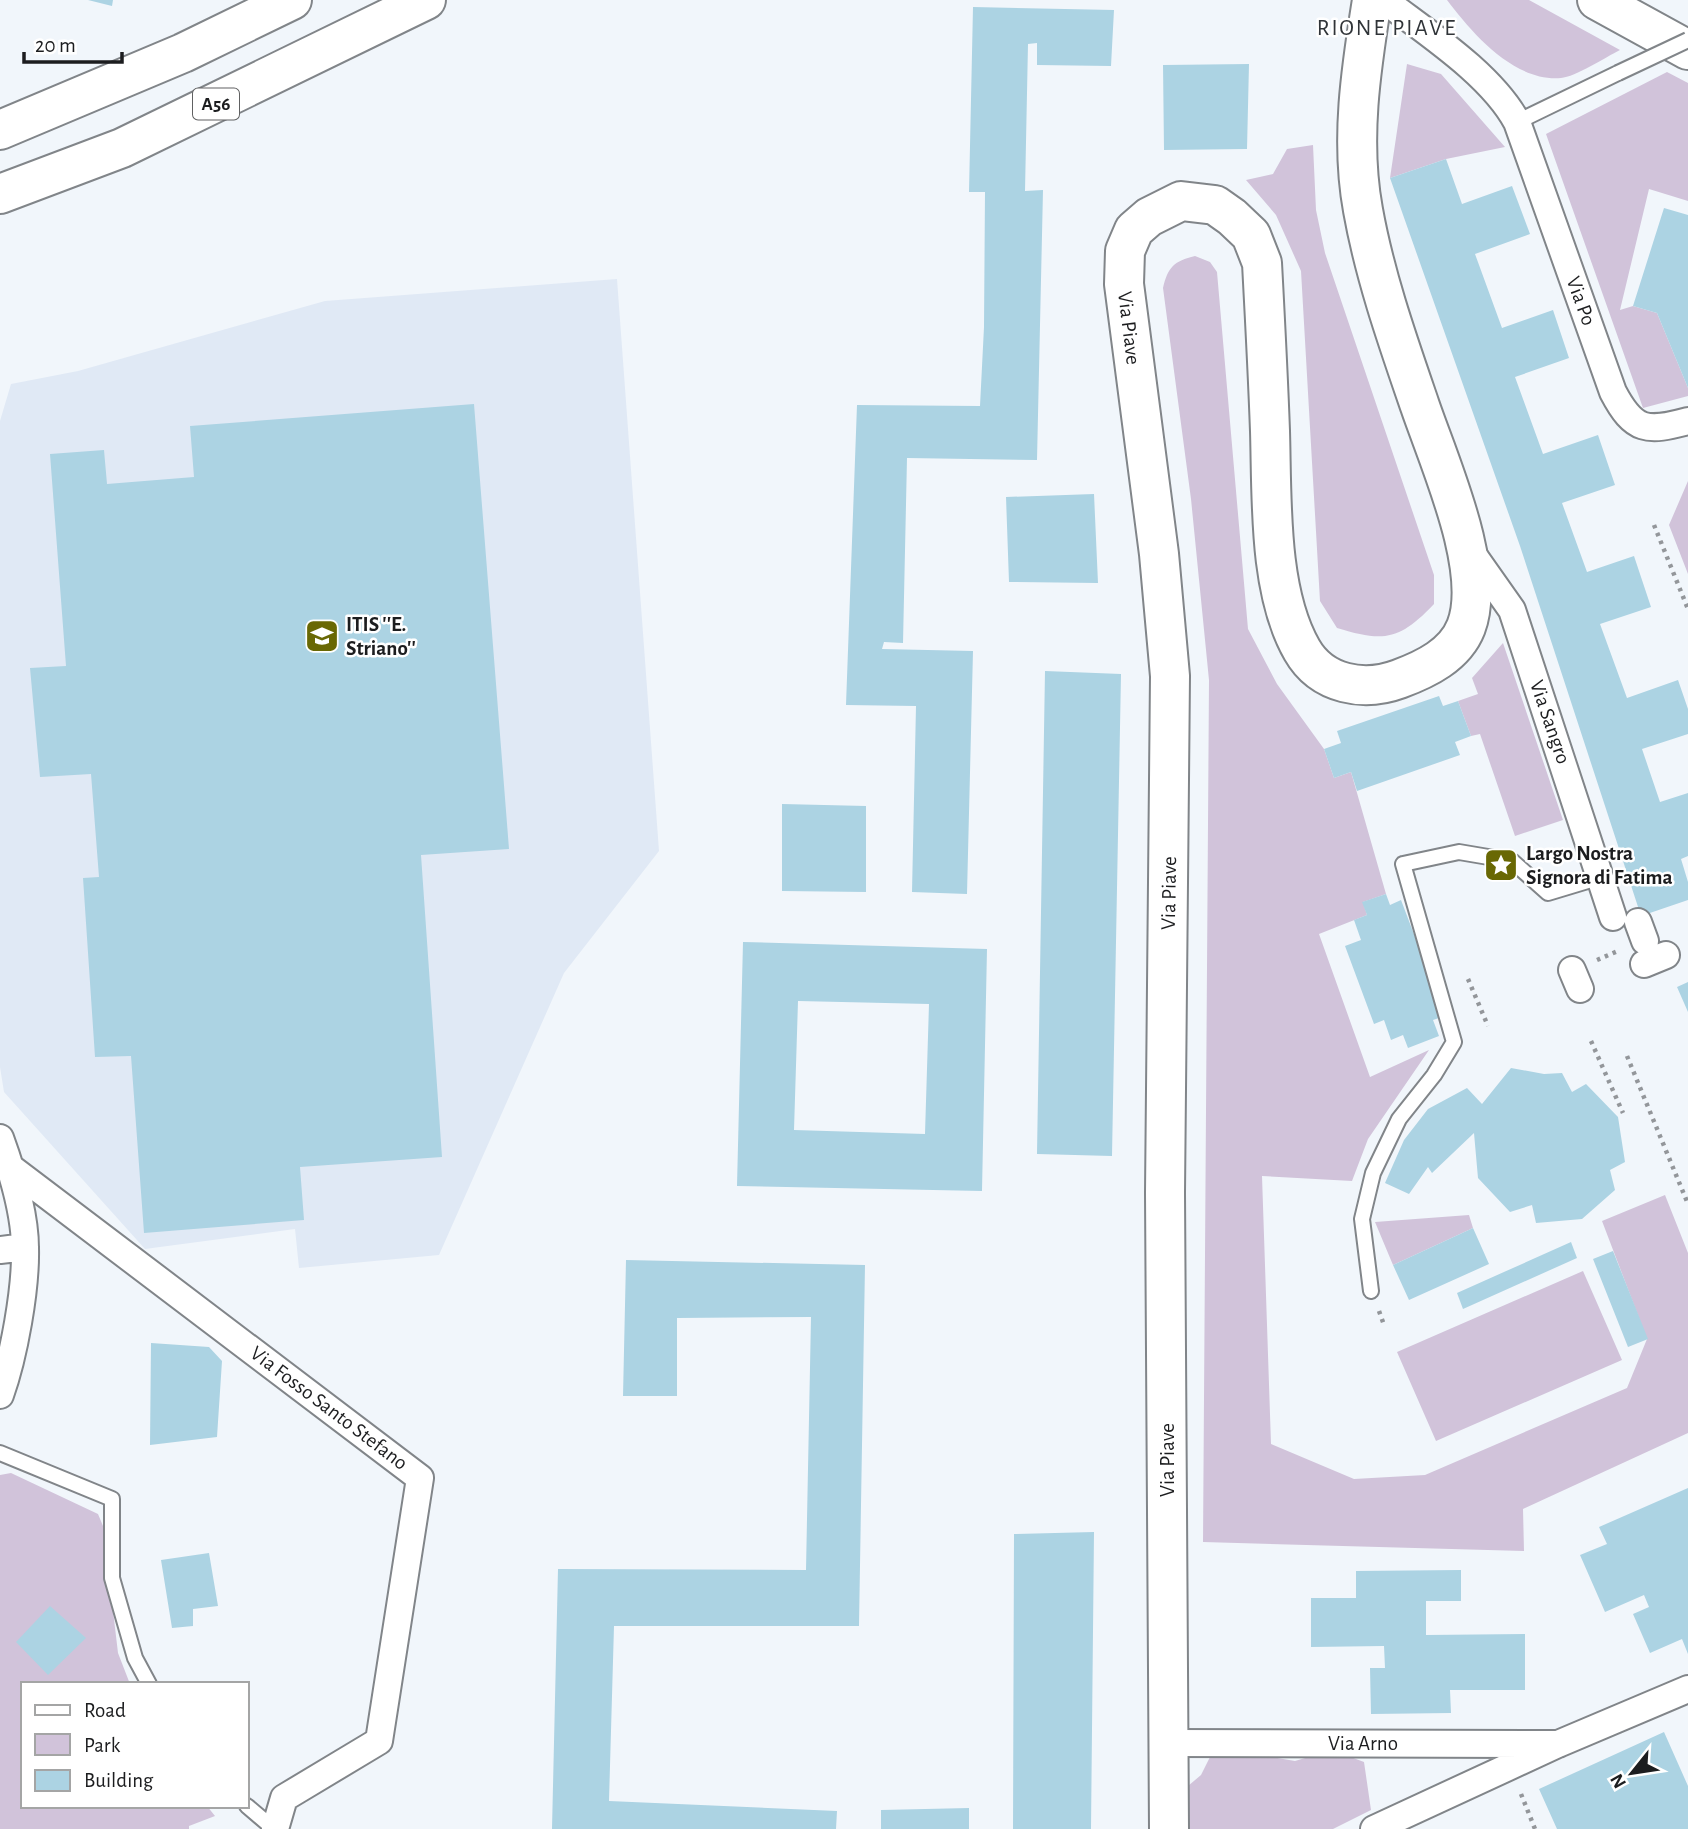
<svg xmlns="http://www.w3.org/2000/svg" width="1688" height="1829" viewBox="0 0 1688 1829" font-family="'Alegreya Sans',sans-serif">
  <style>
    .built { fill: #e0e9f5 }
    .green { fill: #d1c3da }
    .building { fill: #acd3e3; fill-rule: evenodd }
    .lines { fill: none; stroke-linecap: round; stroke-linejoin: round }
    .lane-casing { stroke: #818589; stroke-width: 18 }
    .street-casing { stroke: #818589; stroke-width: 30 }
    .secondary-casing { stroke: #818589; stroke-width: 42 }
    .highway-casing { stroke: #818589; stroke-width: 42 }
    .path { stroke: #93969a; stroke-width: 4.5; stroke-dasharray: 3.5 5; stroke-linecap: butt }
    .lane { stroke: #fff; stroke-width: 14 }
    .street { stroke: #fff; stroke-width: 26 }
    .secondary { stroke: #fff; stroke-width: 38 }
    .highway { stroke: #fff; stroke-width: 38 }
    .lane-bridge-casing { stroke: #818589; stroke-width: 18; stroke-linecap: butt }
    .lane-bridge { stroke: #fff; stroke-width: 14 }
    .labels { text-anchor: middle; dominant-baseline: central; stroke-width: 5; stroke-linejoin: round; paint-order: stroke }
    .shield { fill: #fff; stroke: #606162; stroke-width: 2 }
    .shield-label { font-size: 19px; font-weight: bold; fill: #1c1d1f }
    .street-label { font-size: 21px; fill: #1c1d1f; stroke: #fff }
    .poi-label { font-size: 21px; font-weight: bold; fill: #1c1d1f; stroke: #fff; text-anchor: start }
    .neighbourhood-label { font-size: 23px; letter-spacing: 2px; fill: #303438; stroke: #fff }
  </style>
  <rect width="100%" height="100%" fill="#f1f6fb"/>
  <path class="built" d="M617,279L659,851L564,973L439,1255L299,1268L295,1229L145,1249L4,1092L0,1067V421L11,384L78,371L325,301Z"/>
  <path class="green" d="M1447,0H1529L1620,50C1606,57 1575,77 1561,78C1514,82 1472,33 1447,0Z
    M1407,64L1441,74L1505,147L1446,159L1390,178Z
    M1667,72L1688,83V201L1649,189L1620,310L1633,306L1657,313L1688,388V396L1643,408L1546,134Z
    M1313,145L1316,210L1325,253L1434,575V604C1399,641 1383,642 1337,628L1320,601L1301,271L1276,215L1246,180L1273,174L1287,149Z
    M1195,256L1210,262L1217,272L1248,629L1277,684L1324,749L1334,778L1351,772L1386,894L1363,902L1367,915L1319,934L1370,1077L1429,1050L1368,1139L1352,1181L1262,1176L1271,1444L1354,1479L1425,1475L1627,1388L1647,1339L1602,1221L1665,1195L1688,1253V1433L1523,1509L1524,1551L1203,1542L1209,680L1191,499L1163,288C1168,267 1174,261 1195,256Z
    M1688,481V574L1669,525Z
    M1503,643L1563,820L1515,836L1480,734L1471,736L1458,701L1478,694L1472,678Z
    M1469,1215L1473,1228L1393,1265L1375,1222Z
    M1583,1271L1622,1360L1436,1441L1397,1352Z
    M11,1473L98,1514L103,1526L118,1653L130,1684H23V1806H207L215,1816L189,1826V1829H0V1475Z
    M1215,1747L1295,1761L1332,1750L1364,1762L1371,1810L1333,1829H1177L1175,1797L1201,1775Z"/>
  <path class="building" d="M88,0H113L112,6Z
    M973,7L1114,10L1111,66L1037,65V43L1028,44L1025,191L1043,190L1037,460L907,458L903,643L884,642L882,649L973,651L967,894L912,892L916,706L846,705L857,405L980,406L984,327L985,192H969Z
    M1249,64L1247,149L1164,150L1163,65Z
    M1446,159L1462,204L1512,186L1530,234L1475,254L1502,328L1553,310L1569,358L1515,377L1543,454L1598,435L1615,485L1562,503L1587,572L1634,556L1651,607L1600,624L1627,698L1678,680L1688,709V734L1642,749L1660,802L1688,793V856L1681,859L1688,882V900L1641,916L1520,546L1390,178Z
    M1664,208L1688,215V388L1657,313L1633,306Z
    M474,404L509,849L421,855L442,1157L300,1167L304,1220L144,1233L131,1056L95,1057L83,878L99,877L91,774L40,777L30,668L66,666L50,454L104,450L107,484L194,477L190,426Z
    M1094,494L1098,583L1009,582L1006,497Z
    M1045,671L1121,674L1112,1156L1037,1154Z
    M1439,696L1443,706L1458,701L1471,736L1455,742L1460,755L1357,791L1351,772L1334,778L1324,749L1341,743L1337,731Z
    M782,804L866,806V892L782,891Z
    M1386,894L1390,905L1401,900L1445,1016L1433,1020L1439,1036L1408,1048L1403,1035L1391,1040L1384,1020L1374,1024L1345,946L1361,940L1354,920L1367,915L1362,902Z
    M743,942L987,949L982,1191L737,1186ZM798,1001L929,1004L925,1134L794,1130Z
    M1688,982V1012L1677,987Z
    M1511,1068L1544,1074L1562,1073L1572,1092L1586,1084L1618,1117L1625,1162L1610,1170L1615,1190L1582,1219L1536,1223L1532,1205L1510,1212L1478,1178L1474,1133L1432,1173L1428,1167L1409,1194L1385,1183L1404,1140L1428,1109L1467,1088L1482,1104Z
    M1473,1228L1489,1264L1409,1300L1393,1265Z
    M1571,1242L1577,1258L1463,1309L1457,1293Z
    M1613,1251L1648,1339L1628,1347L1593,1259Z
    M626,1260L865,1265L859,1626H614L609,1801L837,1811L836,1829H552L558,1569L806,1570L811,1317L677,1318V1396H623Z
    M151,1343L209,1347L222,1361L217,1437L150,1445Z
    M1688,1488V1654L1682,1639L1650,1653L1633,1614L1649,1607L1644,1595L1605,1612L1580,1555L1607,1544L1599,1527Z
    M1094,1532L1091,1829H1013L1014,1534Z
    M209,1553L218,1606L193,1609V1626L172,1628L161,1560Z
    M1461,1570V1601H1426V1635L1525,1634V1690H1450L1451,1713L1371,1714L1370,1668H1385L1384,1646L1311,1647V1598H1356V1571Z
    M50,1606L86,1638L48,1675L16,1642Z
    M1664,1732L1688,1786V1829H1557L1539,1789Z
    M969,1808V1829H881V1810Z"/>
  <g class="lines">
    <g class="lane-casing">
      <path id="lane" d="M1517,122L1618,73
        M1371,1291L1362,1219L1373,1173L1399,1119L1434,1075L1454,1042L1403,864L1459,852L1512,861L1548,893L1601,877
        M0,1453L112,1499V1578L135,1658L149,1684
        M247,1806L273,1828"/>
    </g>
    <g class="street-casing">
      <path id="street" d="M1384,0C1427,33 1491,74 1517,122L1613,392C1634,432 1647,432 1688,421
        M1469,549L1512,610L1613,917
        M1638,922L1645,941
        M1644,964L1666,955
        M1572,970L1580,989
        M0,1138C12,1171 25,1212 25,1248C26,1289 14,1356 0,1395
        M11,1168L420,1478L379,1741L284,1798L275,1829
        M0,1250L25,1247
        M1168,1743L1558,1744
        M1374,1829L1558,1744L1688,1689"/>
    </g>
    <g class="secondary-casing">
      <path id="secondary" d="M1169,1829L1165,1193L1170,676L1159,554L1124,284L1125,251L1134,230L1149,217L1181,201L1215,205L1232,217L1251,235L1262,263C1265,319 1268,375 1270,431C1272,498 1268,591 1302,650C1322,685 1364,692 1399,679C1426,669 1455,655 1466,627C1488,570 1439,462 1420,406C1398,342 1375,277 1363,210C1350,140 1361,69 1372,0"/>
    </g>
    <g class="highway-casing">
      <path id="highway" d="M1597,0L1688,50
        M0,130L183,53L292,0
        M0,194L122,148L426,0"/>
    </g>
    <path class="path" d="M1654,525L1688,609
      M1597,960L1618,951
      M1468,979L1488,1026
      M1591,1041L1623,1113
      M1627,1056L1688,1204
      M1379,1311L1384,1325
      M1521,1794L1535,1829"/>
    <use href="#lane" class="lane"/>
    <use href="#street" class="street"/>
    <use href="#secondary" class="secondary"/>
    <use href="#highway" class="highway"/>
    <g class="lane-bridge-casing">
      <path id="lane-bridge" d="M1618,73L1688,40"/>
    </g>
    <use href="#lane-bridge" class="lane-bridge"/>
  </g>
  <defs>
    <g id="school-square" transform="scale(1.75)"><rect x="-9" y="-9" width="18" height="18" rx="4" fill="#696804" stroke="#fff"/><path d="M0-5L7-2L0 1L-7-2ZM-4 1L0 2.5L4 1V4Q0 6-4 4Z" fill="#fff"/></g>
    <g id="sight-square" transform="scale(1.75)"><rect x="-9" y="-9" width="18" height="18" rx="4" fill="#696804" stroke="#fff"/><path d="M0-6L1.8-2.2L6-1.7L2.9 1.2L3.7 5.4L0 3.3L-3.7 5.4L-2.9 1.2L-6-1.7L-1.8-2.2Z" fill="#fff"/></g>
  </defs>
  <g fill-rule="evenodd">
    <use href="#school-square" x="322" y="636"/>
    <use href="#sight-square" x="1501" y="865"/>
  </g>
  <g class="labels">
    <rect class="shield" x="193" y="88.5" width="46" height="31" rx="5"/>
    <g class="shield-label">
      <text x="216" y="104">A56</text>
    </g>
    <g class="street-label">
      <text transform="translate(1581 301) rotate(70)">Via Po</text>
      <text transform="translate(1129 328) rotate(83)">Via Piave</text>
      <text transform="translate(1550 722) rotate(71)">Via Sangro</text>
      <text transform="translate(1169 893) rotate(-89)">Via Piave</text>
      <text transform="translate(329 1408) rotate(37)">Via Fosso Santo Stefano</text>
      <text transform="translate(1167 1460) rotate(-90)">Via Piave</text>
      <text x="1363" y="1743">Via Arno</text>
    </g>
    <g class="poi-label">
      <text x="346" y="624">ITIS ''E.<tspan x="346" dy="24">Striano''</tspan></text>
      <text x="1526" y="853">Largo Nostra<tspan x="1526" dy="24">Signora di Fatima</tspan></text>
    </g>
    <g class="neighbourhood-label">
      <text x="1387" y="28">RIONE PIAVE</text>
    </g>
  </g>
  <rect x="21" y="1682" width="228" height="126" fill="#ffffff" stroke="#a4a5a5" stroke-width="2"/>
  <rect x="35" y="1705" width="35" height="10" fill="#ffffff" stroke="#a4a5a5" stroke-width="2"/>
  <text x="84" y="1717" font-size="21" fill="#1c1d1f">Road</text>
  <rect x="35" y="1734" width="35" height="21" fill="#d1c3da" stroke="#a4a5a5" stroke-width="2"/>
  <text x="84" y="1752" font-size="21" fill="#1c1d1f">Park</text>
  <rect x="35" y="1770" width="35" height="21" fill="#acd3e3" stroke="#a4a5a5" stroke-width="2"/>
  <text x="84" y="1787" font-size="21" fill="#1c1d1f">Building</text>
  <g transform="translate(1632 1773) rotate(240)" stroke="#ffffff" stroke-width="5" paint-order="stroke">
  <path d="M0-5L12 26L0 18L-12 26Z" fill="#1c1d1f"/>
  <text y="-10" font-size="19" font-weight="bold" text-anchor="middle" fill="#1c1d1f">N</text>
  </g>
  <path d="M24 52v10h98v-10" fill="none" stroke="#1c1d1f" stroke-width="3.5"/>
  <text x="35" y="52" font-size="21" fill="#1c1d1f" stroke="#ffffff" stroke-width="5" paint-order="stroke">20 m</text>
</svg>
